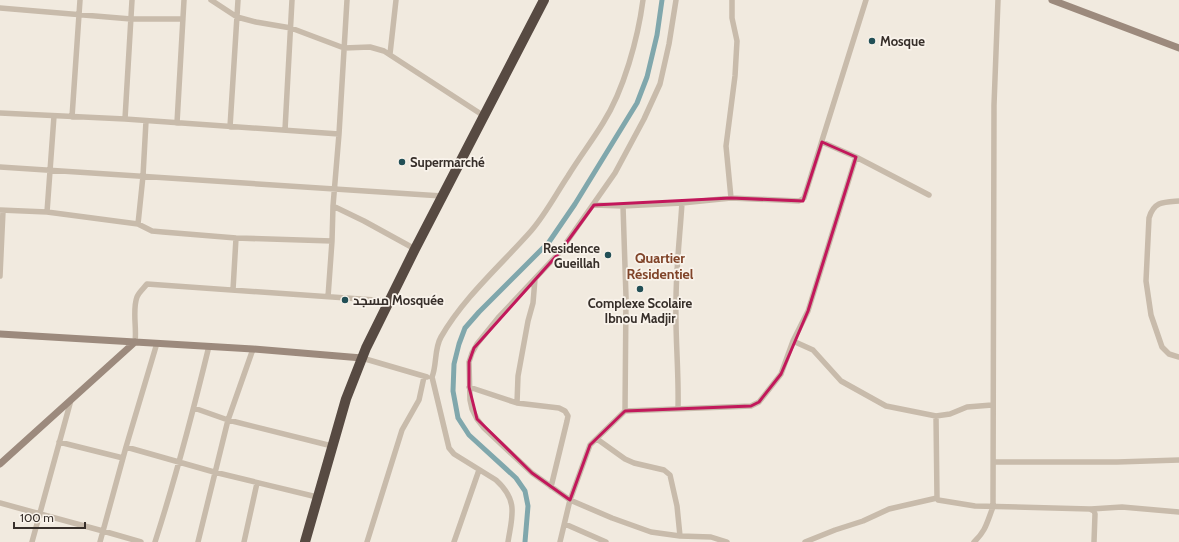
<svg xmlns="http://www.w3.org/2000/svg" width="1179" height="542" viewBox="0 0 1179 542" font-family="Cabin,Cairo,sans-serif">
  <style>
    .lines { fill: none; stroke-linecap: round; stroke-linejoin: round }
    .canal { stroke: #80a7ac; stroke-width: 5 }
    .street { stroke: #c8bbab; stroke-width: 5.5 }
    .secondary { stroke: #9c8a7d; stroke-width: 7 }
    .highway { stroke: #574a42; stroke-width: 10 }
    .marked { fill: none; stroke: #c2185b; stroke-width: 3; stroke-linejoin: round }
    .poi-dot { fill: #224f56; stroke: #f9f3eb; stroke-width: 1.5 }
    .labels { text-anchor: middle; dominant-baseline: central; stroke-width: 3.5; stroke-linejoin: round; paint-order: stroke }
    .poi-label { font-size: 13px; font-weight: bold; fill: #372f2a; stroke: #f9f3eb; text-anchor: start }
    .neighbourhood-label { font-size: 14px; font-weight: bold; fill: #804429; stroke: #f9f3eb }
  </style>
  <rect width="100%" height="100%" fill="#f1eadf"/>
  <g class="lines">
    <path class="canal" d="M525,542L528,506L525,491L516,478L469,435L458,418L453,391L454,364L459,344L465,328L479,312L549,242L575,204L637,103L647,77L657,35L662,0"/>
    <path class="street" d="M211,0L237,17L256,22L291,28L344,48L370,47L384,51L484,116
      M676,0L669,44L660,84L644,119L615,173L559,253L498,318L477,344L472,353L469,362L470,400L472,409L477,419L484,428L532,473L570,500L612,518L651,532L680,536L711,537L727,542
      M0,8L131,19H183
      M390,54L396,0
      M0,113L125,119L339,134
      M72,117L80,0
      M125,119L132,0
      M177,123L184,0
      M230,127L238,0
      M285,130L292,0
      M822,142L856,157L929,195
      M0,167L442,196
      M731,198L726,146L735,76L737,41L732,18V0
      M1179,201C1164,202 1154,201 1149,218L1146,281L1151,315L1162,347L1169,354L1179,357
      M594,205L623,206L682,203
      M333,206L364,221L415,249
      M623,206L626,297L625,411
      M0,210L47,212L138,224L152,231L163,232L236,238L332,241L333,206L339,134L347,0
      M47,212L54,116
      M138,224L143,176L146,121
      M0,276L3,211
      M233,290L236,238
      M328,297L332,241
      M793,341L813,350L841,381L886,406L936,416L950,414L967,407L992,405
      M135,342C137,328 132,310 137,297C139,292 144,288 147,284L389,301
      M362,358L427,377
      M469,387L517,403L559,408L565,411L568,416L567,421L551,487
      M517,403L518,376L528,321L533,303L535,279
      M194,408L228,420L332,446
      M678,408C679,372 675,337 676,301C676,268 680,235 682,203L731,198L799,201L804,198L866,0
      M936,416L937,498
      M597,439L625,459L634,463L664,470L670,475L677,506L680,536
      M59,442L123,458
      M126,447L214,472L317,497
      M994,462H1117L1179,460
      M0,503L103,531L141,542
      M1091,509L1122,507L1179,512
      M565,524L606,542
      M32,542L71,400
      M100,542L126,447L157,343
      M155,542C176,477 193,412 209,346
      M198,542L228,420L253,349
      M244,542L257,483
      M367,542L402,430L419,400L424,377
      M454,542L479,470
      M508,542C512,516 519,501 496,480L454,454L449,448L432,377C437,365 434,349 441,337C464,297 501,265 531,231C545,215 556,194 568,176C579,158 592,141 603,123C624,90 638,38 643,0
      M560,542L570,500L590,445L625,411L751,406L759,402L781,374L793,341L808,311L856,157
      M805,542L835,530L863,521L889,509L937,498L938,500L975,506L1090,509L1094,511L1095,514L1094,542
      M974,542C986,531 987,522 993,507L994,105L998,0"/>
    <path class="secondary" d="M1052,0L1179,48
      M0,334L253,349L362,358
      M0,464L135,342"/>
    <path class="highway" d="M305,542L346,399L366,348L415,249L544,0"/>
  </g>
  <path class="marked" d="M822,142L856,157L808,311L781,374L759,402L751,406L625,411L590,445L570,500L532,473L477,419L469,387V362L474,348L559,253L594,205L731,198L803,201Z"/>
  <g class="poi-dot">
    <circle cx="872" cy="41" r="4"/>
    <circle cx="402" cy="162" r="4"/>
    <circle cx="608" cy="255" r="4"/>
    <circle cx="640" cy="289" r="4"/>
    <circle cx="345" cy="300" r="4"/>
  </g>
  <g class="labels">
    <g class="poi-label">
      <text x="880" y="41">Mosque</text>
      <text x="410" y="162">Supermarché</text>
      <text x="600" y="248" text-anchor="end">Residence<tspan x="600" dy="15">Gueillah</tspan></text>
      <text x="353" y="300">مسجد Mosquée</text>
      <text x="640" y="303" text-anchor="middle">Complexe Scolaire<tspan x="640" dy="15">Ibnou Madjir</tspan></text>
    </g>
    <g class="neighbourhood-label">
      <text x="660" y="258">Quartier<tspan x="660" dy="16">Résidentiel</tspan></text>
    </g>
  </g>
  <path d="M14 522v6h71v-6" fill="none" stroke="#372f2a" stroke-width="2"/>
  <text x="20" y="522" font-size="12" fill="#372f2a" stroke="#f9f3eb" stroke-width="3" paint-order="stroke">100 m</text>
</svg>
